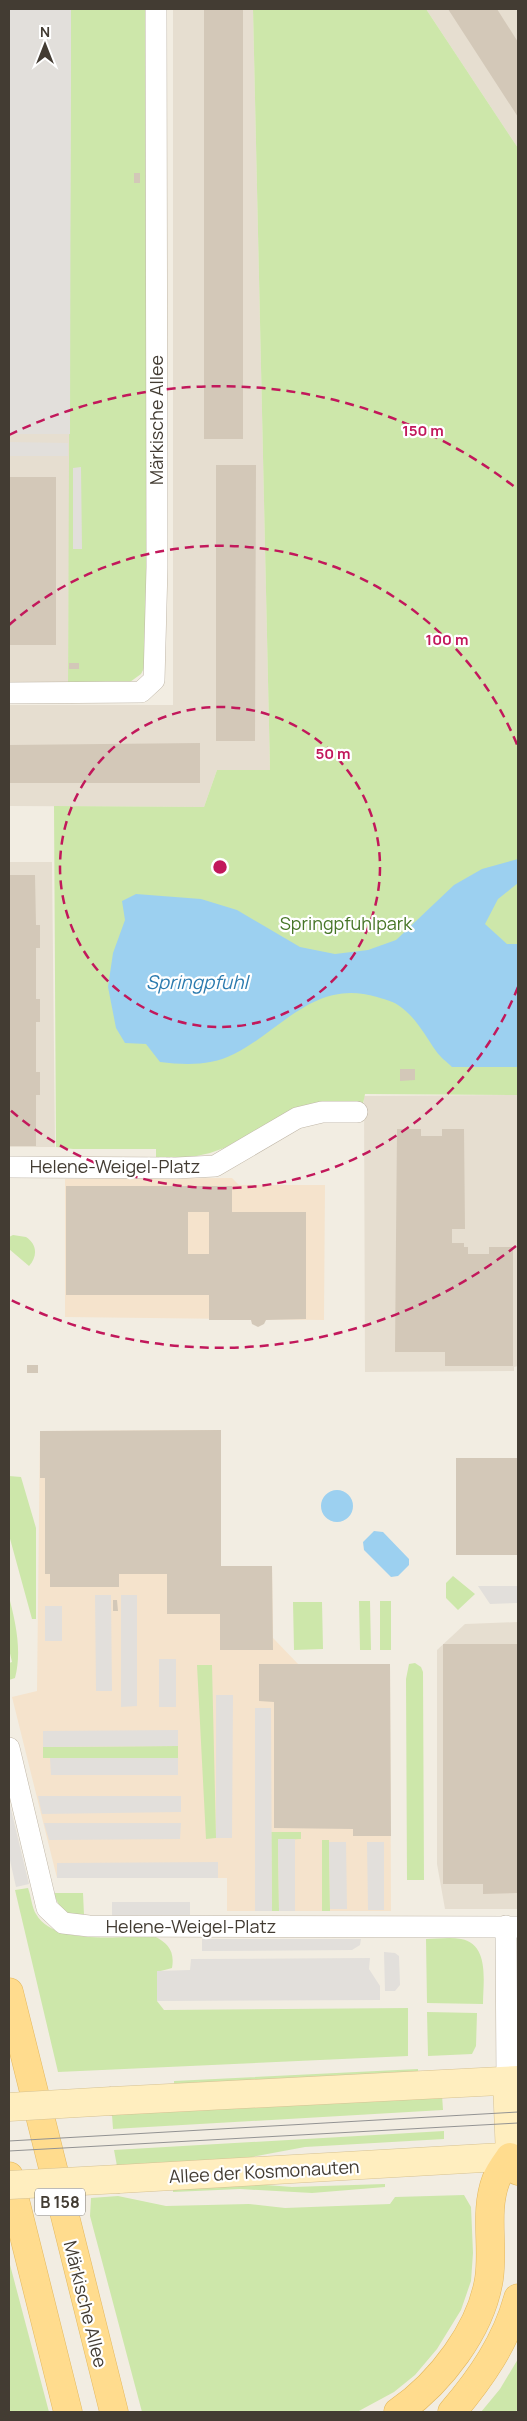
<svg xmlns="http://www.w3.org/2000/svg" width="527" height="2421" viewBox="0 0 527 2421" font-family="Manrope,sans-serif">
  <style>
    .residential { fill: #e6ded0 }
    .commercial { fill: #f5e3cc }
    .green { fill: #cde7aa }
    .parking { fill: #e2dfdb }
    .water { fill: #9cd0f0 }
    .building { fill: #d3c8b8; fill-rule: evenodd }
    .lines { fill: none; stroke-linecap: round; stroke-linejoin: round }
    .minor-casing { stroke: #c0b7a8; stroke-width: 22 }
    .secondary-casing { stroke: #d6c293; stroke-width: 29 }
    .primary-casing { stroke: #e4b85d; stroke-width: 29 }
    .minor { stroke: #fff; stroke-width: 21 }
    .secondary { stroke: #ffeebf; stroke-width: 28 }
    .primary { stroke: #ffdc8e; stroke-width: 28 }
    .tram { stroke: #939393; stroke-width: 1 }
    .secondary-bridge-casing { stroke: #d6c293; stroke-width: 29; stroke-linecap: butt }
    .secondary-bridge { stroke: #ffeebf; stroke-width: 28 }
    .ring { fill: none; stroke: #c2185b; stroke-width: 2.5; stroke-dasharray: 9 6 }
    .labels { text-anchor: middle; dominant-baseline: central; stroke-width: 4.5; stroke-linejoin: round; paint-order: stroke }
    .shield { fill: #fff; stroke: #7b7670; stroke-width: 1 }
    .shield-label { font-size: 16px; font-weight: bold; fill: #433c33 }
    .street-label { font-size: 18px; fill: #433c33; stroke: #fff }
    .park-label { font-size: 18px; fill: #467526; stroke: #fff }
    .water-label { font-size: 19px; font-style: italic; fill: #2c7baf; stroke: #fff }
    .centre { fill: #c2185b; stroke: #fff; stroke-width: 2.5 }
    .ring-label { font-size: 15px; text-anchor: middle; font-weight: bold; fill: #c2185b; stroke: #fff; stroke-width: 4.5; stroke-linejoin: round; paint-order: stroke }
  </style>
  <rect width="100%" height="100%" fill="#f2ede2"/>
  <path class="residential" d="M173,9H253L270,770H217L204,807L9,806V705H173Z
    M426,9H518V148Z
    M9,434H70L68,684H9Z
    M9,862H52L55,1147H9Z
    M518,1095V1366L514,1367V1371L365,1372L364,1096Z
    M518,1622V1909H445L437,1864V1650L465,1624Z"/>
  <path class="commercial" d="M232,1178L239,1185H325L324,1320L65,1317V1179Z
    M221,1430V1566H272L273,1638L299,1665L390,1664L391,1911H227V1878H57L12,1697L37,1691L40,1431Z"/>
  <path class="green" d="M71,9H147L146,664L141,674L130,682L68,684Z
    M253,9H426L518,148V1095L365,1094L363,1104L295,1109L224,1148L210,1153L192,1157H156V1149H73L56,1147L54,806L204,807L217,770H270Z
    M13,1235L26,1237C37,1244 38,1256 29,1266L9,1249V1237Z
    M9,1476L21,1477L36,1528V1619H32L9,1535Z
    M453,1576L475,1594L458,1610L446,1598V1583Z
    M9,1597C16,1624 22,1651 15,1678L9,1680V1663L12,1662L9,1649Z
    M359,1601H370L371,1650H360Z
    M380,1601H391V1650H380Z
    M293,1602H322L323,1649L294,1650Z
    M415,1663L421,1667L423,1672L424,1880H407L406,1679L409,1664Z
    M197,1665H212L216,1838L206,1839Z
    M178,1746V1758H43V1747Z
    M271,1832H301V1839L278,1840L279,1911H272Z
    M322,1840H329L330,1911H322Z
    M28,1888C31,1896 32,1908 36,1914C54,1946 123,1936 154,1936C168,1943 175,1951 172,1968L157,1972V2001L164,2010L408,2008V2056L58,2072L15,1890Z
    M53,1893H83L84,1915L63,1913Z
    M426,1939C437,1939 450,1937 461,1939C490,1944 483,1983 483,2004L427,2003Z
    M427,2012L477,2013L476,2046L472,2054L428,2056Z
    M418,2069V2073L174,2086V2081Z
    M442,2095L443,2110L113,2129L112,2115L116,2113Z
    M444,2131V2139L305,2147L236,2160L117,2166L114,2150Z
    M242,2183L292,2187L385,2184V2187L312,2193L240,2189L173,2192V2186Z
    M464,2195L471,2207L473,2253L471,2281L461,2310L437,2349L415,2375L394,2392L357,2412H142L90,2216L91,2198L118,2196L166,2206L249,2204L285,2208L390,2204L395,2197Z
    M9,2261L49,2412H9Z
    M518,2359V2409L515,2412H481L500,2389Z"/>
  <path class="parking" d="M9,9H71L70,434H9Z
    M9,442L68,443V456H9Z
    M81,467L82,549H73V468Z
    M478,1586H517L518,1603L490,1604Z
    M95,1595H111L112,1691H96Z
    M121,1595H137V1706L121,1707Z
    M45,1606H62V1641H45Z
    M159,1659H176V1707H159Z
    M216,1695H233L232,1838H216Z
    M255,1708H271L272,1911H255Z
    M178,1730V1746L43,1747V1731Z
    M50,1758H178V1775H51Z
    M38,1796H181V1812L42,1814Z
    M9,1801L29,1884L16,1887L9,1856Z
    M44,1823H181L180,1839L49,1840Z
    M278,1839H295V1911H279Z
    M329,1842H346L347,1909H330Z
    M367,1842H384V1910H368Z
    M218,1862V1878H57V1863Z
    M112,1902H190V1915L112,1916Z
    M202,1939H361L360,1945L352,1950L202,1951Z
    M384,1952L395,1953L399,1956L400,1985L395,1991H385Z
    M370,1958L369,1969L380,1986V2000L157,2001V1971L190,1970L191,1959Z"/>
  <path class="water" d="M518,859V883L498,899L485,924L507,944H518V1067H452C447,1062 440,1057 436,1051C424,1034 416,1017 398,1005C392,1001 383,999 377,997C315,978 282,1030 234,1054C211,1066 185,1065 160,1062L146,1044L125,1043L116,1028L108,987L113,953L125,920L122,901L136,894L201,899L237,910L300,947L335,954L368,950L396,940L454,885L482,869Z
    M321 1506a16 16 0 1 1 32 0a16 16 0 1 1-32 0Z
    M374,1531L383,1532L409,1559V1565L398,1576L391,1577L364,1550L363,1542Z"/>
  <path class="building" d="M204,9H243V439H204Z
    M448,9H497L518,42V117Z
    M134,173H140V183H134Z
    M216,465H256L255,741H216Z
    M9,477H56V645H9Z
    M69,663H79V669H69Z
    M200,743V783H9V745Z
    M9,875H35L36,925H40V948H36V999H40V1022H36V1072H40V1095H36V1146H9Z
    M400,1069H415V1080L400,1081Z
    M397,1129H421V1136H442V1129H464L465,1229H452V1243H464V1247H468V1254H489V1247H513V1366H445V1352H395Z
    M66,1186H232V1212H306V1319L266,1320L264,1324L258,1327L252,1324L251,1320H209V1295H66ZM188,1212H209V1254H188Z
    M27,1365H38V1373H27Z
    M221,1430V1566H272L273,1650H220V1614H167V1574H119V1587H50V1574H45V1478H40V1431Z
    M456,1458H518V1555H456Z
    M113,1600H117L118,1611H113Z
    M443,1644H518V1893L483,1894V1884H443Z
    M259,1664H390L391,1836H353V1829L274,1828V1702L259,1701Z"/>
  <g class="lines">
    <g class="minor-casing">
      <path id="minor" d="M9,693L141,692L154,680L157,567L156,9
        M9,1167L176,1168L215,1166L297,1118L322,1112H357
        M9,1748L47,1908L63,1923L89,1926L518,1927
        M506,1926L507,2081"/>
    </g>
    <g class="secondary-casing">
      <path id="secondary" d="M507,2081L510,2157
        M112,2101L518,2080
        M119,2179L518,2156"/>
    </g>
    <g class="primary-casing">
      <path id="primary" d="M9,1992L114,2412
        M9,2176L68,2412
        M398,2412C440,2383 481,2330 489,2279C494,2247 484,2211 496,2180C499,2172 505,2164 510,2157L518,2171
        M452,2412C481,2378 506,2342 518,2298"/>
    </g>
    <use href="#minor" class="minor"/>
    <use href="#secondary" class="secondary"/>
    <use href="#primary" class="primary"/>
    <path class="tram" d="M9,2141L518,2112
      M9,2151L518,2123"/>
    <g class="secondary-bridge-casing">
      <path id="secondary-bridge" d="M9,2107L112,2101
        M9,2185L119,2179"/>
    </g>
    <use href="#secondary-bridge" class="secondary-bridge"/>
  </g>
  <g class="ring">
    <circle cx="220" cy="867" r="160"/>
    <path d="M518 987A321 321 0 0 1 9 1109M9 625A321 321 0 0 1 518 747"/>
    <path d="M516 1246A481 481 0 0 1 9 1299M9 435A481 481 0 0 1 516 488"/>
  </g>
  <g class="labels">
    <rect class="shield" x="35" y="2188.5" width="50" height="27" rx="4"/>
    <g class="shield-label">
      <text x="60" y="2202">B 158</text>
    </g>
    <g class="street-label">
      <text transform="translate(156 420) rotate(-90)">Märkische Allee</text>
      <text x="115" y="1166">Helene-Weigel-Platz</text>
      <text x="191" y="1926">Helene-Weigel-Platz</text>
      <text transform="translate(264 2171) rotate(-3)">Allee der Kosmonauten</text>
      <text transform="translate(86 2304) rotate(76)">Märkische Allee</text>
    </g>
    <g class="park-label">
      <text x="346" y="923">Springpfuhlpark</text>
    </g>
    <g class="water-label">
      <text x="197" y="982">Springpfuhl</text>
    </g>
  </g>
  <circle cx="220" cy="867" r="8" class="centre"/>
  <g class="ring-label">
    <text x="423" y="436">150 m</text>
    <text x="447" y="645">100 m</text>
    <text x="333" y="759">50 m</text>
  </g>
  <rect width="527" height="2421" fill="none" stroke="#433c33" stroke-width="20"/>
  <g transform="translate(45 45)" stroke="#ffffff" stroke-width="4" paint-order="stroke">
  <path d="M0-4L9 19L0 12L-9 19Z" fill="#433c33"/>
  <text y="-8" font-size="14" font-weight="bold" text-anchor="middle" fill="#433c33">N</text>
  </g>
</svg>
